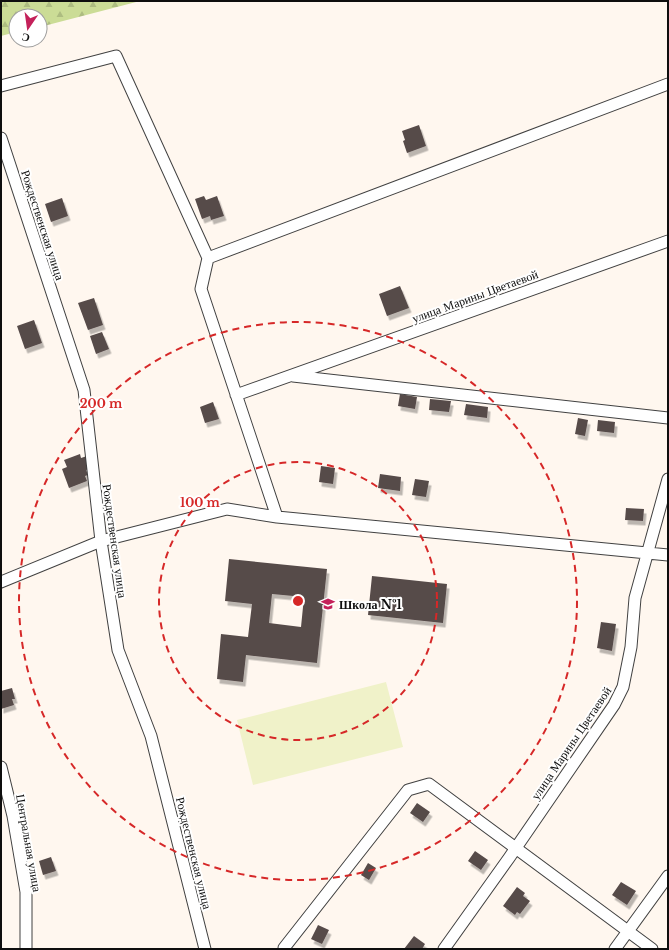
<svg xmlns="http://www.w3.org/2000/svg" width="669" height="950" viewBox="0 0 669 950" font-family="'Libre Baskerville',serif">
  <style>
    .forest { fill: url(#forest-firs) }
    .pitch { fill: #f0f2c9 }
    .building { fill: #574b4a; fill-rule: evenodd; filter: url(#shadow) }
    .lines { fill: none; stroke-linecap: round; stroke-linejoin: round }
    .street-casing { stroke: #414141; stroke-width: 13 }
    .street { stroke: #fff; stroke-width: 11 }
    .ring { fill: none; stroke: #d62828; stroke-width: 2; stroke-dasharray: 7 5 }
    .labels { text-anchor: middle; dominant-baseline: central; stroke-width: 4; stroke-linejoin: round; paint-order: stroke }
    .street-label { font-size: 12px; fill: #0e0e0e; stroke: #fff }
    .poi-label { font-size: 12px; font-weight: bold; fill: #0e0e0e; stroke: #fff; text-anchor: start }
    .centre { fill: #d62828; stroke: #fff; stroke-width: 2 }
    .ring-label { font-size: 12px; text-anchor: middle; font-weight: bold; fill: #d62828; stroke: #fff; stroke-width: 4; stroke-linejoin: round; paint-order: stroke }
  </style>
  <defs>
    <pattern id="forest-firs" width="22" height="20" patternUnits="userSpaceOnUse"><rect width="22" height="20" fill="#cbdc96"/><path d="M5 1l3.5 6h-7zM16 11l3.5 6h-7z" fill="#adbc80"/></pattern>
    <filter id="shadow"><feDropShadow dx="2.5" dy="4.5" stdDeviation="0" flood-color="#0004"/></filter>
  </defs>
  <rect width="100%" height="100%" fill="#fff7ef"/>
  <path class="forest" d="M1,1H140L40,27V16H16V32L1,36Z"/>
  <path class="pitch" d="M386,682L403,747L253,785L237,720Z"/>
  <path class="building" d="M419,125L426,146L407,153L403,141L405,140L402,131Z
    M204,196L206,200L217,196L224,216L211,220L210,216L202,219L195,199Z
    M62,198L68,216L51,222L45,204Z
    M400,286L409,308L387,316L379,294Z
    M94,298L103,325L88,330L78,303Z
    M34,320L42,343L25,349L17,326Z
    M102,332L109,349L96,354L90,336Z
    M400,394L417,397L415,409L398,406Z
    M430,399L451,401L449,412L429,410Z
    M213,402L219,419L205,423L200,407Z
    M466,404L488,407L487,418L464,415Z
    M578,418L588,420L585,436L575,434Z
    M598,420L615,422L614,433L597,431Z
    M80,454L81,458L87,456L91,468L86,470L88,475L85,476L87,481L69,488L62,469L67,467L64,460Z
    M321,466L335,468L333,484L319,482Z
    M380,474L401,477L400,491L378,488Z
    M415,479L429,481L426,497L412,495Z
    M626,508L644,509L643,521L625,520Z
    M229,559L327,569L317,663L246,655L243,682L217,679L221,634L248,637L252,604L225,601ZM272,594L304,597L301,627L269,623Z
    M372,576L447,584L443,623L368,615Z
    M601,622L616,624L612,651L597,648Z
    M12,688L15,699H12L14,705L1,709V691Z
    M417,803L430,812L423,822L410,813Z
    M475,851L488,860L481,870L468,861Z
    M51,857L56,871L43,875L39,861Z
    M368,863L376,868L369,880L361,875Z
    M621,882L636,891L627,905L612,895Z
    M517,887L525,893L523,896L530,901L520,914L517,912L515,915L503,906Z
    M318,925L329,930L322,944L311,939Z
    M414,936L425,944L422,949H404Z"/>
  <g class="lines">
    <g class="street-casing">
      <path id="street" d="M668,84L208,258L201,289L277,517L668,555
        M1,86L116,56L208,258
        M1,138L84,390L101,541L118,650L151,736L205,949
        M293,376L668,418
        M236,395L668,241
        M1,582L101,541L227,509L277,517
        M1,767L13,816L26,892V949
        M284,948L408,790L429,784L652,949
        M444,949L509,858L614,705L623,687L631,647L635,598L668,479
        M615,949L668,876"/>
    </g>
    <use href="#street" class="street"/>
  </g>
  <g class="ring">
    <circle cx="298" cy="601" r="139"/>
    <circle cx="298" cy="601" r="279"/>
  </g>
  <defs>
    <g id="school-bare" transform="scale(1.08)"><path d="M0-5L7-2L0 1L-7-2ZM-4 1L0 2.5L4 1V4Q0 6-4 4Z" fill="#c4215a" stroke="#fff" stroke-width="2.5" paint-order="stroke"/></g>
  </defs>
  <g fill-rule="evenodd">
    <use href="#school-bare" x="328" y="604"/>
  </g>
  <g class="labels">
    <g class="street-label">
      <text transform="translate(43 225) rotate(72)">Рождественская улица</text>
      <text transform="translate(475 296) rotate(-20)">улица Марины Цветаевой</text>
      <text transform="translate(115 541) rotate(82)">Рождественская улица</text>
      <text transform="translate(571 743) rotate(-56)">улица Марины Цветаевой</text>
      <text transform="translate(29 843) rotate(80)">Центральная улица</text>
      <text transform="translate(194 853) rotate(76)">Рождественская улица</text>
    </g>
    <g class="poi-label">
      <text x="339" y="604">Школа №1</text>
    </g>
  </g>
  <circle cx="298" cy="601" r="6" class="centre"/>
  <g class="ring-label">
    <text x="101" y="408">200 m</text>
    <text x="200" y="507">100 m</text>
  </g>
  <rect width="669" height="950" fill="none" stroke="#0e0e0e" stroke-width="4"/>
  <g transform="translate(28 28) rotate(193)"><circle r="19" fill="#ffffff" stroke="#9f9f9f"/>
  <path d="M0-3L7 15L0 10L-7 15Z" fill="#c4215a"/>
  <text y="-6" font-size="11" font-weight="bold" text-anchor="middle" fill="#0e0e0e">С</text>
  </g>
</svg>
